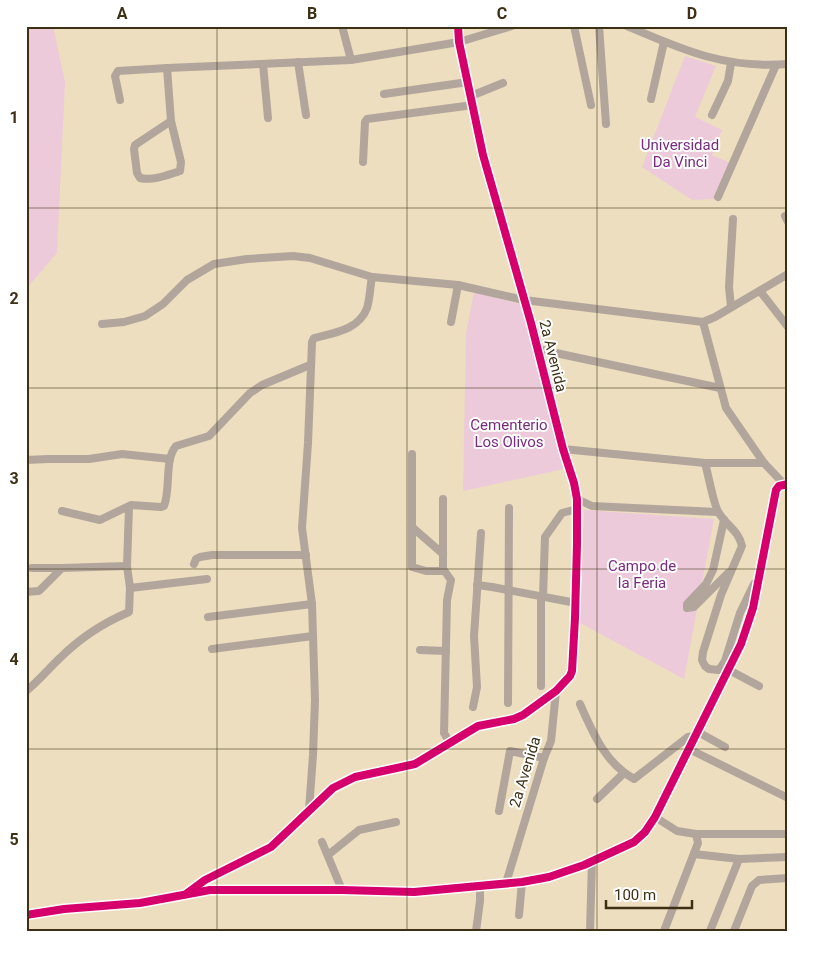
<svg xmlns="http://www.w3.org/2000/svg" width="814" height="957" font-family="Roboto,sans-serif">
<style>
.green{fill:#edcada}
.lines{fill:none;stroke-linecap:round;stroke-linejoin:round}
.minor{stroke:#b2a59b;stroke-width:8}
.cycleway-casing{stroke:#fff;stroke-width:11}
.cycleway{stroke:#d6006c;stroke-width:8}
.grid{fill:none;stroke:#3d3014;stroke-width:1;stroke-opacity:0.55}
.labels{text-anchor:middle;stroke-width:4;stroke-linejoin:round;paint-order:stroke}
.park-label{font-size:15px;fill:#792b7f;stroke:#fff}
.street-label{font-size:15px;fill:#3d3014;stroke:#fff}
.neatline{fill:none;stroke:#3d3014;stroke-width:2}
.grid-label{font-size:16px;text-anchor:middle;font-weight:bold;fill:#3d3014}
</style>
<rect width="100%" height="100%" fill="#ecdebf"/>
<g class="green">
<path d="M26 26H53L65 82 57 253 26 289Z"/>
<path d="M685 56 716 66 695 117 722 130 712 155 730 163 714 199 692 200 642 167Z"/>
<path d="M474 292 524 305 565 467 564 469 463 491 466 333Z"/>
<path d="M584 510 714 519 684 679 580 623Z"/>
</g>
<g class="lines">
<g class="minor">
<path d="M342 26 351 60"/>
<path d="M574 26 591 105"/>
<path d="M599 26 606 124"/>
<path d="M627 26C683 50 725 69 788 64"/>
<path d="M298 62 306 115"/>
<path d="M263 64 268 118"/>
<path d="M167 68 171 121 135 145 134 149 137 173 140 178C154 181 167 175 180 171L181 162 171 121"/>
<path d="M384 94 468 82"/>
<path d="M471 96 503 83"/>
<path d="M651 99 664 42"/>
<path d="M120 100 115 76 118 71 167 68 351 60 459 42 512 26"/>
<path d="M712 115 728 81 731 63"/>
<path d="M363 162 365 122 367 119 473 105"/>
<path d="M718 197 776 65"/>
<path d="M785 216 788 222"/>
<path d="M760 291 788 327"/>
<path d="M731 307 729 287 733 219"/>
<path d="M451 322 458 285"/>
<path d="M703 322 726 408 764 463 784 484"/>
<path d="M102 324 124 322 145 316 163 304 187 280 214 264 247 259 293 256 310 258 372 277 458 285 524 300 703 322 715 317 788 274"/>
<path d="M537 349 720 388"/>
<path d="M563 449 705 463H764"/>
<path d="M412 454V567L426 571H443"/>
<path d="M26 460 48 459H89L122 454 170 459"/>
<path d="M705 463C708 473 714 507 719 513 726 525 739 531 742 546L721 595 703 652 702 660 705 666 709 669 719 670 725 661 740 613 754 584"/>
<path d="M443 499V569L451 580 447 600 444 733 450 743"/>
<path d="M577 499 592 506 717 512"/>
<path d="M62 511 100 520 131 505 161 507 164 506C171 489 164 460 176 446L209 436 250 393 262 385 310 365"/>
<path d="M724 520 713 570 706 584 687 604V608L694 607 728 573"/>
<path d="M412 527 443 554"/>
<path d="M194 564 196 559 200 557 212 555H306"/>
<path d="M32 568H62"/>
<path d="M477 585 492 587 576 603"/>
<path d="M130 588 207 579"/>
<path d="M26 592 39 591 62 568 127 566"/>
<path d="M543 597 545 537 562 513 577 509"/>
<path d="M208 617 312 604"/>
<path d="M212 649 313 636"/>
<path d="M420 650 446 651"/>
<path d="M729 670 759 686"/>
<path d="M541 686V596"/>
<path d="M26 691C39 681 48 669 60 658 79 639 103 623 129 612L130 588 127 566 129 507"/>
<path d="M508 703 509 508"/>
<path d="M580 704C593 733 605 763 634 779L688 737 695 736"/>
<path d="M473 707 477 687 474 636 481 533"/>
<path d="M698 732 725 747"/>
<path d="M689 749 788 798"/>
<path d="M597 799 624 773"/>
<path d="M309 810 313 755 315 700 312 604 302 528 308 443 312 342 314 338C333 333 359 330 367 308 370 299 370 287 372 277"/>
<path d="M499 811 510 751 544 758"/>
<path d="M655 817 677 831 696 834H788"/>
<path d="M322 842 342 890"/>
<path d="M694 854 739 859 788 857"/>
<path d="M328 855 359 830 396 822"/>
<path d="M506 883 544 758 551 741 556 691"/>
<path d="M186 894 205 880 271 847 333 788 355 777 415 764 478 726 514 719 523 715 556 691 570 676 572 671 575 618 577 544V499L574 483 563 449 531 323 483 155 459 42 458 26"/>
<path d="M26 915 64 909 140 903 210 890H342L414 892 522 882 549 877 584 865 634 842 645 832 655 817 741 644 753 608 776 490 779 486 788 484"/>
<path d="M519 915 522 882"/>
<path d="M476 931 480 901V886"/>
<path d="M590 931 592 861"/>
<path d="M664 931 698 843 696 834"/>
<path d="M710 931 739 859"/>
<path d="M734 931 752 886 759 880 788 878"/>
</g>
<g class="cycleway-casing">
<g id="cycleway">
<path d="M186 894 205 880 271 847 333 788 355 777 415 764 478 726 514 719 523 715 556 691 570 676 572 671 575 618 577 544V499L574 483 563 449 531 323 483 155 459 42 458 26"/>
<path d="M26 915 64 909 140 903 210 890H342L414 892 522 882 549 877 584 865 634 842 645 832 655 817 741 644 753 608 776 490 779 486 788 484"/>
</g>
</g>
<use href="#cycleway" class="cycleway"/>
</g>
<path class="grid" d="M217 26V931M407 26V931M597 26V931M26 208H788M26 388H788M26 569H788M26 749H788"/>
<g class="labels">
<g class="park-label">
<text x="680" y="150">Universidad<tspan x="680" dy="17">Da Vinci</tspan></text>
<text x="509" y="430">Cementerio<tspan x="509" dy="17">Los Olivos</tspan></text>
<text x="642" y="571">Campo de<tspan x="642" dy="17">la Feria</tspan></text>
</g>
<g class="street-label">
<text transform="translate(553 356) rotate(76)" y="5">2a Avenida</text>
<text transform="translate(525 772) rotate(-73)" y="5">2a Avenida</text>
</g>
</g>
<rect width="814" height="957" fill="none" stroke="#ffffff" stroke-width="55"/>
<path d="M606 900v8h86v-8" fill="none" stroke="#3d3014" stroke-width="2.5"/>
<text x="614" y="900" font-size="15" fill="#3d3014" stroke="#ffffff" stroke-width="4" paint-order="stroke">100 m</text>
<rect x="28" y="28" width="758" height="902" class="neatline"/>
<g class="grid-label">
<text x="122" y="19">A</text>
<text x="312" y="19">B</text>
<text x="502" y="19">C</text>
<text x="692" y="19">D</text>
<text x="14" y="123">1</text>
<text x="14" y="304">2</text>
<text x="14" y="484">3</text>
<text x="14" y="665">4</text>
<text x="14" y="845">5</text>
</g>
</svg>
